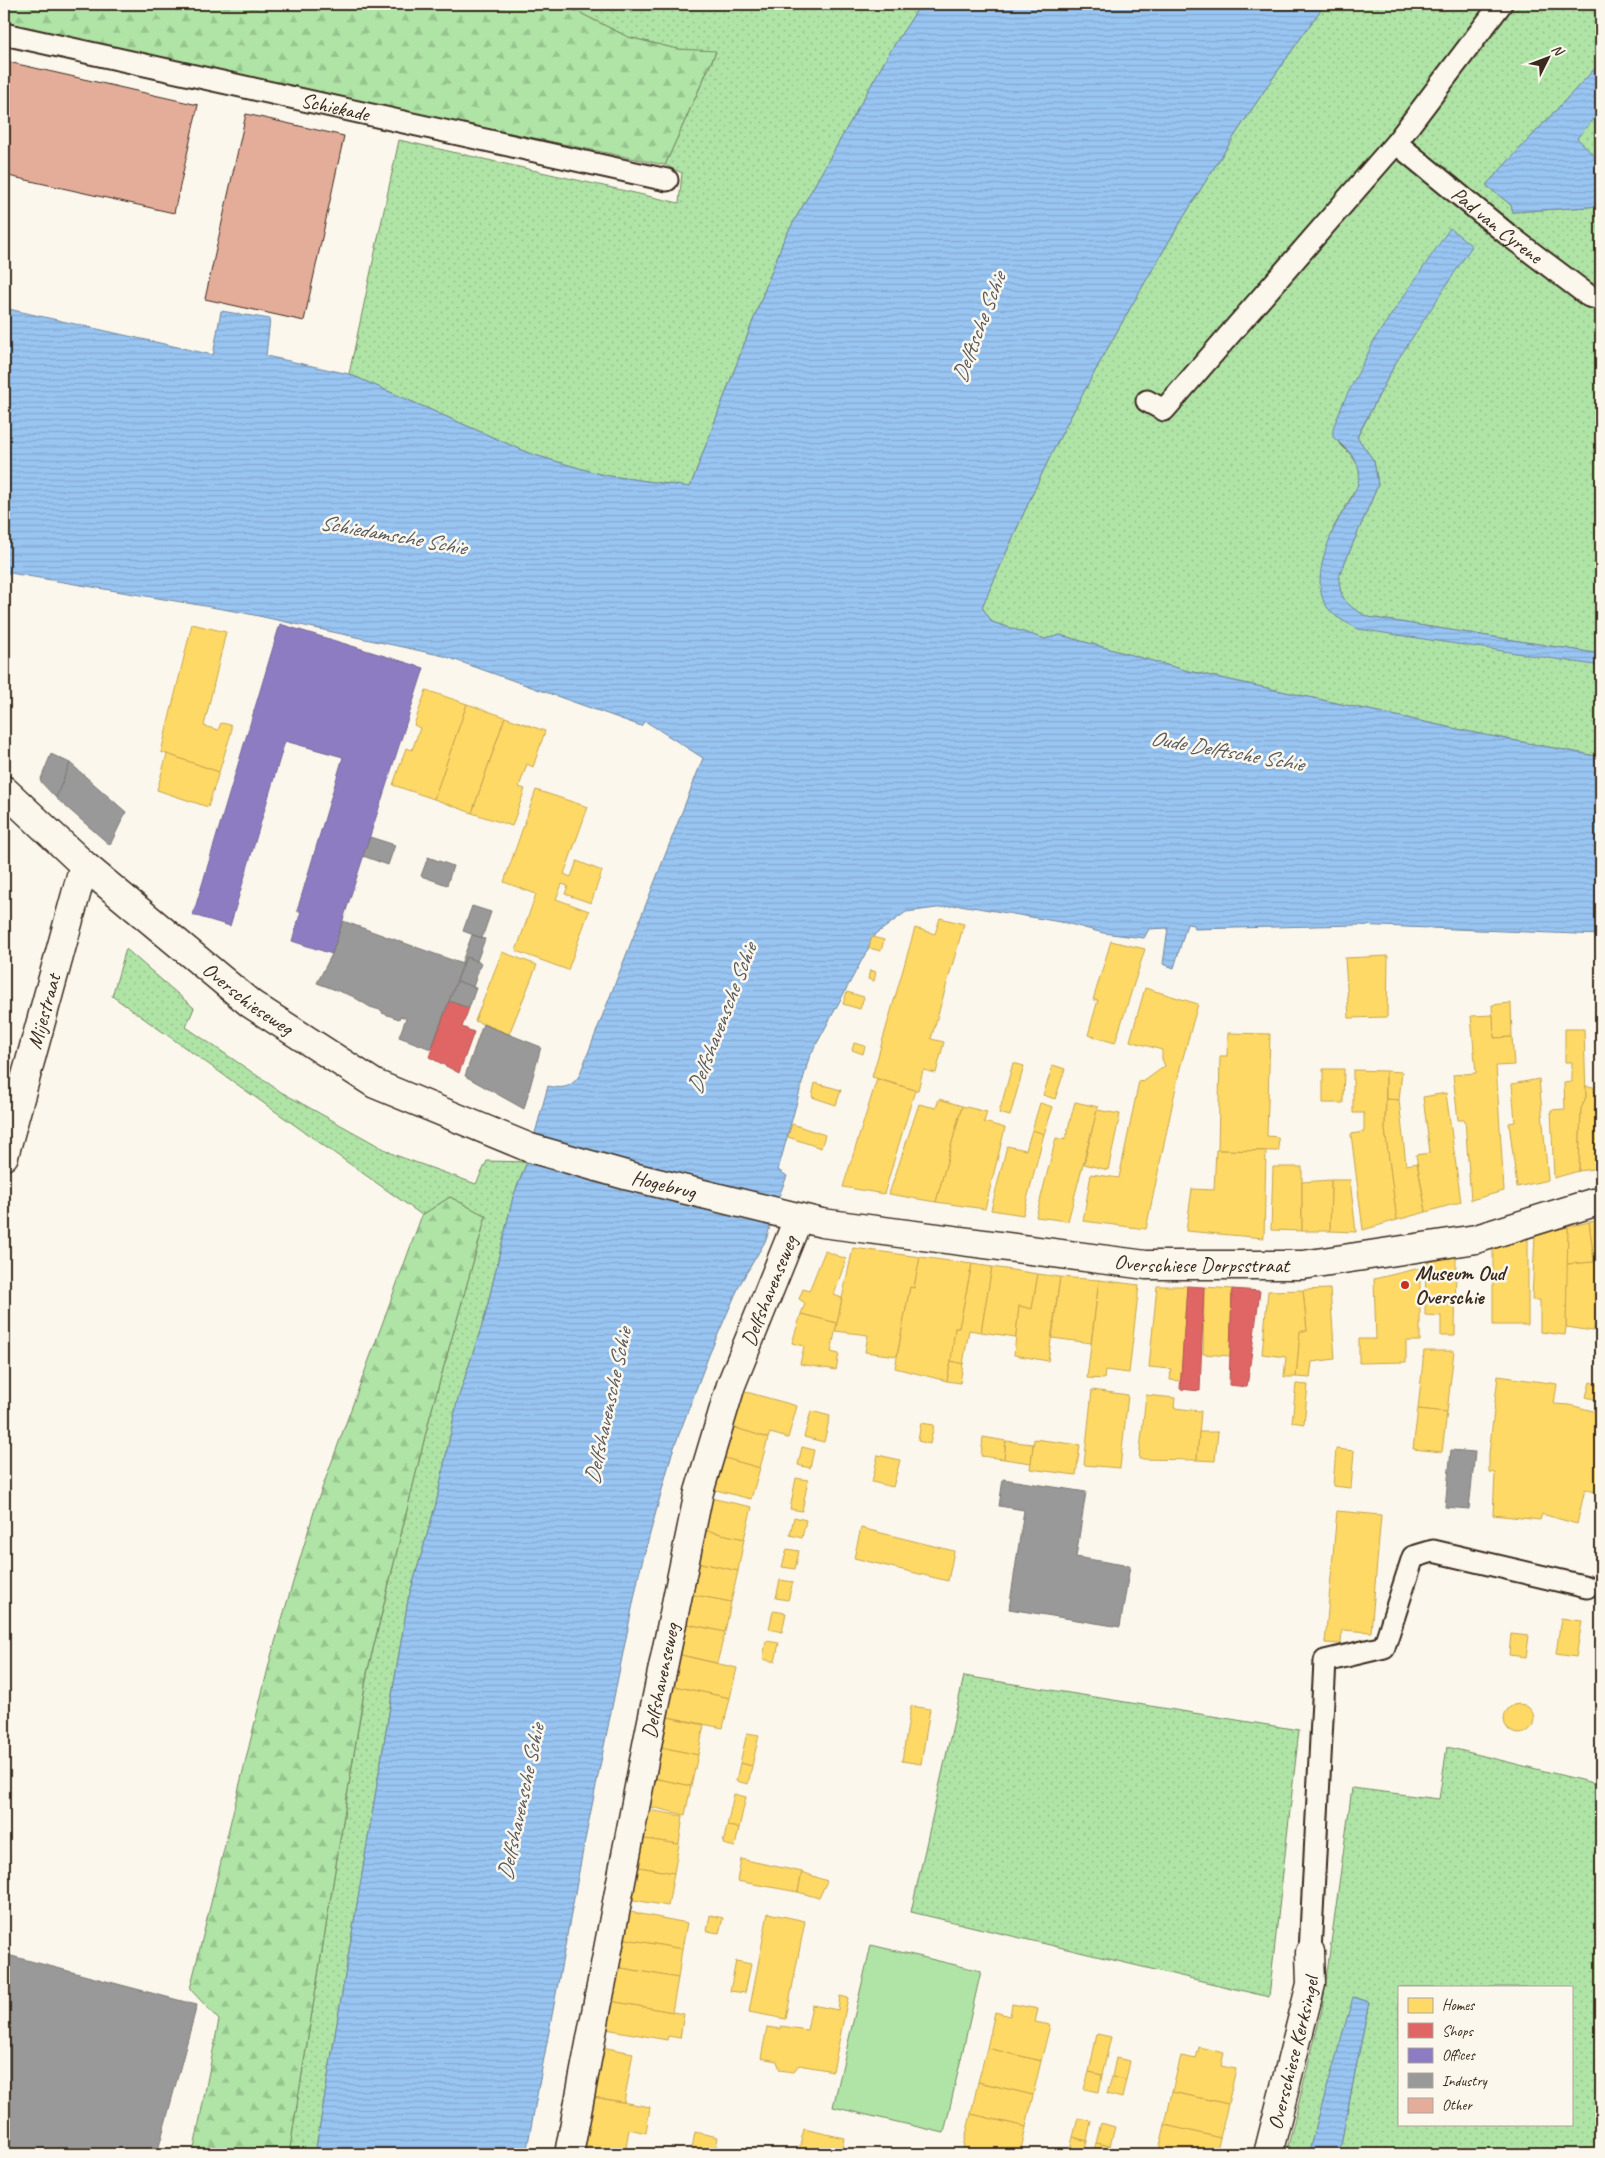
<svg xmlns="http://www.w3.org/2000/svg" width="1605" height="2158" font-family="Caveat,sans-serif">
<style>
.grass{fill:url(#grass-dots);stroke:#758762;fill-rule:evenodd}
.forest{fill:url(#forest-firs);stroke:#758762}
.park{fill:#afe4a6;stroke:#758762}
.water{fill:url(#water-rules);stroke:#73879d}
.homes{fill:#ffd966;stroke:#c4a450}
.shops{fill:#e06666;stroke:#ae5450}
.offices{fill:#8e7cc3;stroke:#756392}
.industry{fill:#999;stroke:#7d7874}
.building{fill:#e4ad9a;stroke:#3b2a1e}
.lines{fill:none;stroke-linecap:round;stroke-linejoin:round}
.service-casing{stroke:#3b2a1e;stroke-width:25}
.minor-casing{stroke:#3b2a1e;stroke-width:31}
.service{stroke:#fbf7ec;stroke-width:21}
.minor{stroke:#fbf7ec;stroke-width:28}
.poi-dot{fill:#c8321e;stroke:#fbf7ec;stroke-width:2}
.labels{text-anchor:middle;stroke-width:5;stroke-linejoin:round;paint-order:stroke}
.street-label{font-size:21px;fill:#3b2a1e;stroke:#fbf7ec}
.poi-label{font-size:21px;font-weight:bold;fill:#3b2a1e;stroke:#fbf7ec;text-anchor:start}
.water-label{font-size:22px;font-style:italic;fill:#57585e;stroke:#fbf7ec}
</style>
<defs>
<pattern id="grass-dots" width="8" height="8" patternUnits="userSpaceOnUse" patternTransform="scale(1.25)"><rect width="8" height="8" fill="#afe4a6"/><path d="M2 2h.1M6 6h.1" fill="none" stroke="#97c48e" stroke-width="1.8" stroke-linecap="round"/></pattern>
<pattern id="forest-firs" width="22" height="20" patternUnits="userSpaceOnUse" patternTransform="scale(1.25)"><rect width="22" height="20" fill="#afe4a6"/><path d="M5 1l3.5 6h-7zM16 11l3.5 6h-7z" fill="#97c48e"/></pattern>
<pattern id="water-rules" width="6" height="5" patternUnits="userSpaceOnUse" patternTransform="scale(1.25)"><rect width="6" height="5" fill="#98c5f2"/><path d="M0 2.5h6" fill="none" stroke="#84a9cf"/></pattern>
</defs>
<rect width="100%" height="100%" fill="#fbf7ec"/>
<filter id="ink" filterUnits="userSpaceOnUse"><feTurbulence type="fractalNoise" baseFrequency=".02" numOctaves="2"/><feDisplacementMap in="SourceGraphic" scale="10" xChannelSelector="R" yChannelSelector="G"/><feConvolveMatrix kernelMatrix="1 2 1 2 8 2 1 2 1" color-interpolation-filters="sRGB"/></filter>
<g filter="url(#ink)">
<g class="grass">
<path d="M541 4H921L891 50 784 239 690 487 603 475 531 454 349 374 399 140 679 203 682 173 665 165 716 52 677 49 628 37 576 11Z"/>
<path d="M1325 4H1601V19L1597 25 1601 35V62L1486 185 1511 205 1513 212 1601 206V654L1368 617C1347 606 1339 600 1339 576L1378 485 1374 461 1357 438 1395 364 1333 437 1351 455 1359 467 1360 482 1333 528 1337 617 1601 666V757L1480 734 1188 671 1060 635 1045 639 992 622 982 607C1008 550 1032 491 1061 435 1139 286 1226 140 1325 4Z"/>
<path d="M1601 111V163L1576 138Z"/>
<path d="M126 949 194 1008 186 1027 281 1092 395 1155 476 1184 487 1161 527 1162 513 1197 485 1316 457 1402 436 1504 408 1600 315 2154H289L367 1674 430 1416 486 1216 450 1197 422 1215 112 996Z"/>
<path d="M964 1676 1299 1730 1269 1997 911 1912Z"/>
<path d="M1447 1747 1601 1785V2154H1339L1369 2002 1354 1997 1308 2154H1286L1322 2009 1352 1788 1439 1799ZM1399 1987H1571V2124H1399Z"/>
</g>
<g class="forest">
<path d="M4 4H541L576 11 628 37 677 49 716 51 665 165 4 29Z"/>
<path d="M450 1197 486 1216 430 1416 367 1673 289 2154H193L219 2020 190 1989 271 1656 316 1505 422 1215Z"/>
</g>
<path class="park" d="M871 1945 981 1971 944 2133 833 2107Z"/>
<g class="water">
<path d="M921 4H1325C1226 140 1139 286 1061 435 1032 491 1008 550 982 607L992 622 1045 639 1060 635 1188 671 1480 734 1601 757V935L1356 925 1195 929 1194 925 1187 924 1174 968 1163 964 1168 928 1149 929 1144 938 1103 933 1066 923 960 905 906 912 876 934 809 1058 778 1170 787 1176 779 1196 766 1240 740 1284 709 1355 672 1453 639 1574 584 1845 526 2154H315L408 1600 436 1504 457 1402 485 1316 513 1197 527 1162 548 1086C563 1089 570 1088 579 1076L703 758 645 721 641 726 444 656 240 612 4 572V308L213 355 221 311 270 319 266 356 349 374 531 454 603 475 690 487 784 239 891 50Z"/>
<path d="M1601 62V111L1577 138 1601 163V206L1513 212 1511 205 1486 185Z"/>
<path d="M1450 228 1472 246 1395 364 1357 437 1374 461 1378 485 1339 576C1339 600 1348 606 1368 617L1601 654V666L1358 629C1346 622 1335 618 1327 607 1310 584 1328 537 1341 515 1349 501 1361 487 1359 470 1357 457 1342 445 1333 437V428L1344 401 1376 337Z"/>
<path d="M1353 1997 1369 2002 1339 2154H1308Z"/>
</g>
<g class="homes">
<path d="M192 624 226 632 204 726 218 730 221 723 231 725V733L219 772 161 752Z"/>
<path d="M426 690 467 704 434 799 393 785 406 748 412 750 420 728 414 725Z"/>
<path d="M467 704 505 717 472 813 434 799Z"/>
<path d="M505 717 545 731 533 767 527 764 519 787 525 789 512 826 472 813Z"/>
<path d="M167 754 219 772 208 807 157 790Z"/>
<path d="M536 790 588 807 564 874 571 877 577 861 602 871 591 903 565 894 568 886 562 884 556 899 589 911 568 970 516 951 536 894 504 882Z"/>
<path d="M940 918 964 924 931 1039 944 1042 936 1073 923 1070 918 1090H915L872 1077 915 928 935 934Z"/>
<path d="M872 937 884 940 881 951 869 948Z"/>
<path d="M1111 941 1145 949 1115 1043 1088 1035 1098 1000H1093Z"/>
<path d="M502 952 537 965 509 1034 475 1021Z"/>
<path d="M1388 956 1387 1017 1349 1018 1345 958Z"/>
<path d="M870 970 876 972 874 981 868 979Z"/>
<path d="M1145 988 1198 1004 1180 1068 1146 1229 1083 1221 1091 1174 1119 1178 1139 1081 1143 1082 1165 1066 1162 1059V1050L1130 1041Z"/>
<path d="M847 992 864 997 860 1009 843 1004Z"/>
<path d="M1511 1003 1512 1037 1494 1038 1492 1005Z"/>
<path d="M1493 1015 1494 1038 1512 1037 1514 1065 1496 1066 1504 1191 1471 1200 1465 1120H1458L1453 1075 1476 1073 1471 1016Z"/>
<path d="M1565 1029H1584L1586 1097 1581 1109 1579 1171 1554 1178 1551 1110 1565 1109 1564 1083 1572 1082V1062H1565Z"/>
<path d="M1228 1033 1270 1034 1267 1136 1278 1137 1279 1151 1218 1150 1220 1056H1227Z"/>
<path d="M854 1043 865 1046 863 1054 852 1050Z"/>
<path d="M1013 1063 1024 1066 1010 1116 999 1113Z"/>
<path d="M1053 1065 1065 1069 1055 1099 1043 1095Z"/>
<path d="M1323 1069H1344L1343 1103H1323Z"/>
<path d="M1353 1070 1386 1071 1385 1129 1397 1220 1363 1230 1351 1134 1364 1132V1113H1353Z"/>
<path d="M1386 1071 1402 1072 1399 1100 1386 1099Z"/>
<path d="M877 1079 915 1090 884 1194 843 1187Z"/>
<path d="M1539 1079 1548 1180 1517 1187 1509 1123 1515 1122 1512 1084Z"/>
<path d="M815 1083 841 1090 836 1105 812 1097Z"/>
<path d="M1586 1086 1594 1087V1092L1601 1093V1168L1579 1171 1581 1109 1586 1097Z"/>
<path d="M1446 1093 1461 1202 1426 1212 1416 1155 1430 1153 1423 1097Z"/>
<path d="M939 1099 962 1106 936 1202 889 1194 919 1104 936 1108Z"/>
<path d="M1386 1099 1399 1100 1406 1165 1417 1163 1426 1212 1397 1220 1385 1129Z"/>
<path d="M1075 1102 1098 1107 1068 1221 1036 1217 1056 1138 1065 1140Z"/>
<path d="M1040 1103 1053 1107 1044 1134 1032 1130Z"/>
<path d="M962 1106 987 1112 984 1122 1005 1128 985 1209 936 1202Z"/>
<path d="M1097 1110 1120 1114 1108 1170 1084 1164Z"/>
<path d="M792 1124 825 1135 821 1148 788 1137Z"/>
<path d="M1032 1130 1044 1134 1023 1215 991 1210 1007 1146 1026 1150Z"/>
<path d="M1216 1150 1266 1151 1264 1238 1186 1231 1192 1189 1214 1190Z"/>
<path d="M1273 1167H1302V1231L1271 1230Z"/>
<path d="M1331 1180H1350L1356 1232 1330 1231Z"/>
<path d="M1331 1180 1330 1231H1302V1182Z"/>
<path d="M1601 1220V1297L1593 1331 1566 1327V1264L1594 1262 1589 1222Z"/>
<path d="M1589 1222 1594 1262 1566 1264 1568 1227Z"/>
<path d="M1568 1227 1566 1327 1565 1335 1540 1332V1300H1532L1535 1234Z"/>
<path d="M1528 1236V1325H1493V1244Z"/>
<path d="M853 1248 920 1257 914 1288 910 1287 897 1356 865 1352 868 1335 835 1331Z"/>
<path d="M825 1251 846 1259 834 1295 842 1298 837 1323 801 1314 805 1303 799 1299 803 1289 809 1291Z"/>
<path d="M1456 1255 1455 1336H1441V1316L1425 1315 1426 1263Z"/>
<path d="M920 1257 972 1264 959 1328H955L953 1351 947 1381 895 1368 910 1287 914 1288Z"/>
<path d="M972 1264 992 1267 981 1332 969 1330 963 1364 951 1361 955 1328H959Z"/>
<path d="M992 1267 1038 1274 1032 1309 1019 1306 1016 1337 981 1332Z"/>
<path d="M1420 1268V1341H1406V1362L1359 1363V1339H1376L1374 1279Z"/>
<path d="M1038 1274 1060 1277 1048 1361 1014 1355 1019 1306 1032 1309Z"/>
<path d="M1060 1277 1099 1280 1091 1343 1052 1338Z"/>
<path d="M1099 1280 1139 1285 1129 1373 1105 1370 1104 1379 1087 1378Z"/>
<path d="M1157 1286H1187L1181 1381 1170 1380 1171 1369 1149 1367Z"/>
<path d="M1204 1287 1232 1289 1230 1356 1203 1354Z"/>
<path d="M1330 1289 1335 1359 1312 1362 1310 1378 1296 1377 1300 1331H1307L1303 1290Z"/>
<path d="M1303 1290 1307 1331H1300L1296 1377H1284L1286 1357 1262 1354 1268 1291Z"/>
<path d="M801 1314 837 1323 831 1352 839 1354 836 1370 800 1364 804 1346 792 1343Z"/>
<path d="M1424 1351H1454L1447 1412 1418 1409Z"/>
<path d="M951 1361 963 1364 960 1383 947 1381Z"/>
<path d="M1498 1376 1557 1384 1554 1404 1570 1405 1601 1413V1481L1598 1493 1585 1489 1577 1524 1542 1514 1540 1520 1493 1515 1495 1473 1489 1472V1454Z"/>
<path d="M1590 1382 1601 1386V1401L1586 1397Z"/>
<path d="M1296 1384 1308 1385 1304 1424 1292 1422Z"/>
<path d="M739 1390 797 1406 788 1438 770 1433 768 1438 729 1426Z"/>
<path d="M1092 1390 1128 1395 1120 1468 1084 1465Z"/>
<path d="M1146 1395 1175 1398 1174 1408 1201 1411 1197 1460 1139 1459Z"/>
<path d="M1418 1409 1447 1412 1442 1452 1413 1449Z"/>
<path d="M811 1411 830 1416 824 1442 804 1437Z"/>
<path d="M921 1423 934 1425 930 1444 918 1441Z"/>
<path d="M729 1426 768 1438 760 1468 721 1457Z"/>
<path d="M1199 1432H1218L1215 1461 1197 1460Z"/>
<path d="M983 1437 1006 1441 1004 1459 981 1456Z"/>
<path d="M1034 1439 1080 1445 1076 1475 1030 1469Z"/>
<path d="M1006 1441 1033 1444 1031 1463 1004 1459Z"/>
<path d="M802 1447 814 1450 810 1468 798 1465Z"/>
<path d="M1336 1449 1354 1451 1351 1488 1333 1486Z"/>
<path d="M878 1455 900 1460 893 1487 872 1482Z"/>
<path d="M721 1457 760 1468 751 1499 712 1489Z"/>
<path d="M796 1478 808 1480 802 1511 790 1509Z"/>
<path d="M710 1498 752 1507 744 1539 703 1530Z"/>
<path d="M1337 1511 1381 1515 1371 1632 1342 1630 1341 1644 1325 1643Z"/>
<path d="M794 1517 806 1520 802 1538 790 1535Z"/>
<path d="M861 1528 954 1551 948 1581 854 1558Z"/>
<path d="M703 1530 744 1539 738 1571 696 1562Z"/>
<path d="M787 1549 799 1551 795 1569 782 1567Z"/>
<path d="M696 1562 738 1571 731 1602 689 1594Z"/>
<path d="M780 1580 793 1582 788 1600 776 1598Z"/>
<path d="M689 1594 731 1602 725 1632 683 1623Z"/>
<path d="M773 1611 786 1613 782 1632 769 1629Z"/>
<path d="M1561 1618 1582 1621 1576 1657 1556 1654Z"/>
<path d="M683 1623 725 1632 717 1663 676 1654Z"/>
<path d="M1511 1634 1529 1636 1526 1657 1509 1655Z"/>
<path d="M766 1641 779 1643 775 1662 763 1659Z"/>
<path d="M676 1654 737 1668 730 1698 669 1685Z"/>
<path d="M669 1685 730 1698 723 1728 663 1716Z"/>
<circle cx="1519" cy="1719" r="15"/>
<path d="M911 1706 930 1709 921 1764 902 1761Z"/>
<path d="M663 1716 704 1725 698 1755 656 1746Z"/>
<path d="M747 1733 759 1735 752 1766 740 1763Z"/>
<path d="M656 1746 698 1755 691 1786 649 1777Z"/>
<path d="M740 1763 752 1766 748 1784 736 1781Z"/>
<path d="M649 1777 691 1786 685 1815 643 1805Z"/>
<path d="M734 1794 746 1797 739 1828 727 1826Z"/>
<path d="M643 1809 683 1816 679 1844 638 1838Z"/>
<path d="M727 1826 739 1828 735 1847 723 1844Z"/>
<path d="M638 1838 679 1844 674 1873 633 1866Z"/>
<path d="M741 1859 802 1872 798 1892 737 1881Z"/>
<path d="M633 1866 674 1873 668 1906 628 1899Z"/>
<path d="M802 1872 827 1881 819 1898 798 1892Z"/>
<path d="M625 1911 687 1923 682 1949 621 1938Z"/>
<path d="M768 1913 805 1921 786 2019 749 2012Z"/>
<path d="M710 1915 723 1918 719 1933 707 1931Z"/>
<path d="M621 1938 682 1949 678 1978 616 1967Z"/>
<path d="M736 1961 751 1964 745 1993 730 1991Z"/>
<path d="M616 1967 678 1978 672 2012 610 2001Z"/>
<path d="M840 1996 848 1998 833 2071 799 2065 793 2072 780 2070 777 2061 761 2058 767 2027 780 2029 781 2026 807 2030 812 2005 838 2010Z"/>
<path d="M610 2001 684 2014 680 2038 668 2036 667 2040 606 2029Z"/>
<path d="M1012 2004 1038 2009 1035 2022 1050 2025 1041 2061 987 2048 995 2012 1010 2016Z"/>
<path d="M1097 2034 1111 2037 1102 2075 1089 2072Z"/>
<path d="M602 2047 633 2053 624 2102 593 2097Z"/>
<path d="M1199 2047 1224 2053 1221 2066 1236 2069 1228 2104 1172 2092 1181 2056 1196 2059Z"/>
<path d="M987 2048 1041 2061 1033 2095 978 2082Z"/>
<path d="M1116 2058 1130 2061 1126 2080 1112 2077Z"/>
<path d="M1089 2072 1102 2075 1099 2092 1084 2089Z"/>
<path d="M1112 2077 1126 2080 1122 2098 1107 2094Z"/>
<path d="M978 2082 1033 2095 1026 2127 971 2114Z"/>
<path d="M1172 2092 1228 2104 1220 2138 1165 2125Z"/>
<path d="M593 2097 650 2107 646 2133 629 2129 625 2154 584 2146Z"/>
<path d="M971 2114 1026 2127 1020 2154H994L963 2147Z"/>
<path d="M1078 2118 1091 2121 1087 2141 1073 2137Z"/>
<path d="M1101 2123 1115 2127 1110 2146 1096 2143Z"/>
<path d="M1165 2125 1220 2138 1216 2154H1158Z"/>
<path d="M804 2129 844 2138 841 2154H798Z"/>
<path d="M695 2132 718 2137 715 2154H691Z"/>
<path d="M1073 2137 1087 2141 1084 2154H1069Z"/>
<path d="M1096 2143 1110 2146 1108 2154H1093Z"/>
</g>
<g class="shops">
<path d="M449 1001 469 1008 462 1027 474 1032 459 1073 429 1057Z"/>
<path d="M1187 1286 1204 1287 1200 1391 1180 1389Z"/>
<path d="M1232 1289 1260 1291 1247 1387 1229 1385Z"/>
</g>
<path class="offices" d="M280 624 424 668 332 954 292 941 301 911H297L343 757 285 741 230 926 193 915Z"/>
<g class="industry">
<path d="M51 754 70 763 56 798 40 781Z"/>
<path d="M70 763 126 812 110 845 56 798Z"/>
<path d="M370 837 395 845 388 865 363 856Z"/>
<path d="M428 857 453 866 447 885 421 876Z"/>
<path d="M472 906 491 912 482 938 463 931Z"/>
<path d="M343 921 463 964 431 1049 399 1037 406 1018 400 1016 399 1019 382 1013 383 1011 370 1007 352 996 317 983 332 954Z"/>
<path d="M472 935 485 939 477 961 466 957 463 964H461Z"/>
<path d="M466 957 481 963 473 987 457 981Z"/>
<path d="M457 981 476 988 469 1008 449 1001Z"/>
<path d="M483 1024 541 1047 524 1109 465 1076Z"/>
<path d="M1451 1450 1475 1452 1469 1509 1445 1507Z"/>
<path d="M1003 1479 1086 1492 1076 1557 1130 1566 1120 1627 1009 1609 1024 1510 999 1506Z"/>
<path d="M4 1954 197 2005 157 2154H4Z"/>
</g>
<g class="building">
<path d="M4 61 198 105 174 213 4 175Z"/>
<path d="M246 114 344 136 304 321 205 299Z"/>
</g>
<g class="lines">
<g class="service-casing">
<g id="service">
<path id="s1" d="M4 34 667 180"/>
<path id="s2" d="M1396 143 1507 234 1589 296 1601 299"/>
<path d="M1147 401 1164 410 1396 143 1501 4"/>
<path d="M1310 1952 1325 1661 1384 1647 1413 1557 1433 1551 1587 1587"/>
</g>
</g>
<g class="minor-casing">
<g id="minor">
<path id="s3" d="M4 790 84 865 251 1004 375 1084 530 1148 629 1176 822 1223 1146 1265H1303L1476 1239 1592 1203H1601"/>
<path id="s4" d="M4 1156 84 865"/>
<path id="s5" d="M569 2154 647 1745 699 1492 731 1385 798 1219"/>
<path id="s6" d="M1268 2154 1311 1984 1310 1952"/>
</g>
</g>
<use href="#service" class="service"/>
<use href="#minor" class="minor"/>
</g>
</g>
<circle class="poi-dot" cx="1405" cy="1285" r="5"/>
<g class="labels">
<g class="street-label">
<text dy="7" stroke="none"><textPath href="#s1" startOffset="339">Schiekade</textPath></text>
<text dy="7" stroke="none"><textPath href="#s2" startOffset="130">Pad van Cyrene</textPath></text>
<text dy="7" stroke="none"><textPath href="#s3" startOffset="321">Overschieseweg</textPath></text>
<text dy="7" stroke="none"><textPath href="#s4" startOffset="150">Mijestraat</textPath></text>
<text dy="7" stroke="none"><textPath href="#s3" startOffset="781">Hogebrug</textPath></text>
<text dy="7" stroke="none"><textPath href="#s3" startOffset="1326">Overschiese Dorpsstraat</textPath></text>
<text dy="7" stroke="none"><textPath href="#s5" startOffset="888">Delfshavenseweg</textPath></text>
<text dy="7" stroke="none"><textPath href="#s5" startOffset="482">Delfshavenseweg</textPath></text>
<text dy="7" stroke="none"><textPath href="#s6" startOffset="104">Overschiese Kerksingel</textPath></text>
</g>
<g class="poi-label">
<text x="1415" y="1280">Museum Oud<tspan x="1415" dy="24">Overschie</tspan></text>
</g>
<g class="water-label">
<text transform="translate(978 327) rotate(-69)" y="8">Delftsche Schie</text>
<text transform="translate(393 534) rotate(10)" y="8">Schiedamsche Schie</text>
<text transform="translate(1227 750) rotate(10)" y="8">Oude Delftsche Schie</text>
<text transform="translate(721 1018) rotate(-69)" y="8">Delfshavensche Schie</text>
<text transform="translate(607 1406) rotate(-78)" y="8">Delfshavensche Schie</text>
<text transform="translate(520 1802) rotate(-78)" y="8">Delfshavensche Schie</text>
</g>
</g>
<rect width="1605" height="2158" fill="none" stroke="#fbf7ec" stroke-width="20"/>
<rect x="10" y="10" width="1585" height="2138" fill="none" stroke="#3b2a1e" stroke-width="2" filter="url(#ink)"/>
<rect x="1398" y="1986" width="175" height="140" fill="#fbf7ec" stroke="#aea59a"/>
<rect x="1408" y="1998" width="25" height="15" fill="#ffd966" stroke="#aea59a"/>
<text x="1442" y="2010" font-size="15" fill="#3b2a1e">Homes</text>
<rect x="1408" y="2023" width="25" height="15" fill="#e06666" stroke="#aea59a"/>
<text x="1442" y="2036" font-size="15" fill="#3b2a1e">Shops</text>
<rect x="1408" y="2048" width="25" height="15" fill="#8e7cc3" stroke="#aea59a"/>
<text x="1442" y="2060" font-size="15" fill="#3b2a1e">Offices</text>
<rect x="1408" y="2073" width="25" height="15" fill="#999999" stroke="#aea59a"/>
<text x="1442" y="2086" font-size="15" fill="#3b2a1e">Industry</text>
<rect x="1408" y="2098" width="25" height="15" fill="#e4ad9a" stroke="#aea59a"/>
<text x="1442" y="2110" font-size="15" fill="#3b2a1e">Other</text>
<g transform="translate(1548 58) rotate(48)" stroke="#fbf7ec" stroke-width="4" paint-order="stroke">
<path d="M0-4L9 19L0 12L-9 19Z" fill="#3b2a1e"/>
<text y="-8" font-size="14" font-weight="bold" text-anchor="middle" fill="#3b2a1e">N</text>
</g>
</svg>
